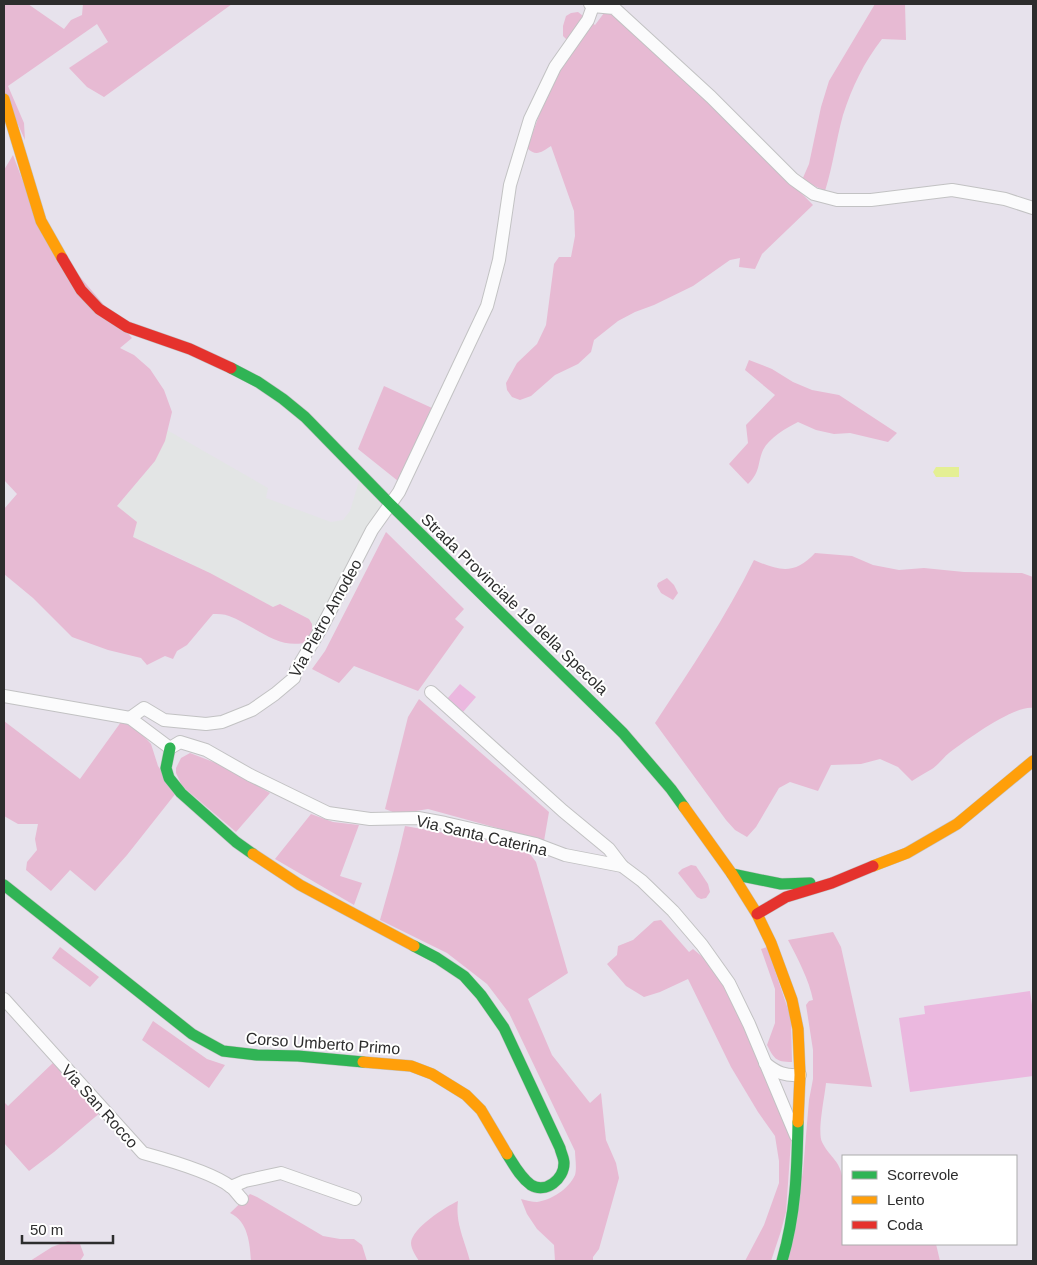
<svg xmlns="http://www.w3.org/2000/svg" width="1037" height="1265" font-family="Helvetica,sans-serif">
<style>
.industrial{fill:#e3e5e5}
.green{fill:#e7bad3}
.pitch{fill:#ebb8df}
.water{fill:#e4ef94}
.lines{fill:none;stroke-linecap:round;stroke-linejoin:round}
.street-casing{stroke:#c2c2c3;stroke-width:14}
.fast-casing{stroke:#c2c2c3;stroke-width:12}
.slow-casing{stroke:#c2c2c3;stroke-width:12}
.jam-casing{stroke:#c2c2c3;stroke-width:12}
.street{stroke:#fbfbfc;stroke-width:12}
.fast{stroke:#30b455;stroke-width:11}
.slow{stroke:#ff9f0a;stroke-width:11}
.jam{stroke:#e5322d;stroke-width:11}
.labels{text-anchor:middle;stroke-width:4;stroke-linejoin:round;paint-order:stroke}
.street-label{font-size:16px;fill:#2d2d2d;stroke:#fff}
</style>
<rect width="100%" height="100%" fill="#e7e2ec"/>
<path class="industrial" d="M167 430 268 488 266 498 331 522 343 520 350 511 359 481 383 507 374 516 312 634V624L309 619 281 604 273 607 178 557 133 537 135 532 117 506 155 461Z"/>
<g class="green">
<path d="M4 4H28L64 29 71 20 82 15 83 4H232L104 97 87 87 69 68 108 42 97 24 8 86 24 123 25 140 4 94Z"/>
<path d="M875 4H905L906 40 882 39C864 62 852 87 843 115 836 140 833 166 825 191L802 180 809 164 821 107 829 81Z"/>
<path d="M607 9 633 30 773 164 813 205 762 254 755 269 739 267 740 258 730 260 693 286 654 305 635 312 618 321 594 340 591 352 578 364 555 375 531 396 520 400 512 397 507 390 506 383 517 363 537 344 546 325 554 264 559 257H571L575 236 574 211 551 146C542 152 536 157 527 148L567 40 563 36V26L566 16 571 13 578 12 595 25Z"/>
<path d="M13 155 42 232 132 338 120 348 134 355 150 369 164 390 172 412 165 441 155 461 117 506 137 522 133 537 210 573 273 607 280 604 309 619 312 624V634L307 642C279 651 254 625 229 616 224 614 218 614 213 614L187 645 177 651 173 659 165 656 147 665 141 658 108 650 72 637 33 598 4 574V509L17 494 4 480V170Z"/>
<path d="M749 360 772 369 793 382 812 390 839 395 897 433 888 442 850 433 834 434 816 430 798 422C786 428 769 438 763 450 757 464 761 471 748 484L729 464 748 443 746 425 775 395 745 370Z"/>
<path d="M384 386 432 408 398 481 358 449Z"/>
<path d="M386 532 464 609 455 619 464 627 418 691 354 666 339 683 312 669 325 651Z"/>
<path d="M815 553 852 556 873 565 899 570 924 568 964 572 1022 573 1033 577V708C1014 705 965 741 949 753 943 758 938 765 932 769 925 773 918 777 912 781L898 767 880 759 861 764 831 765 818 791 790 782 779 788 756 827 747 837 735 830 726 820 655 723C690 670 726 617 754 560 779 571 795 575 815 553Z"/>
<path d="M667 578 674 585 678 593 673 600 661 593 657 586 658 583Z"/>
<path d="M419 699 549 812 544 841 428 809 398 814 385 809 408 717Z"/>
<path d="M4 721 80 779 121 722 136 728 151 744 158 766 176 793 127 855 95 891 70 870 51 891 26 870 27 862 37 850 35 839 38 824H18L4 816Z"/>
<path d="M190 753 216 763 270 793 236 832 182 786 176 773V768L181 758Z"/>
<path d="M311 814 333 822 359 825 340 876 362 883 354 905 275 859Z"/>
<path d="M405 826 496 842 530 854 536 862 568 973 528 999 552 1055 590 1103 601 1093 606 1140 616 1163 619 1178 599 1249 593 1257V1261H555L554 1245 537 1229 527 1214 521 1199C526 1200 532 1202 537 1202 551 1200 569 1189 575 1175 577 1168 575 1157 575 1151L509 1013 487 984 447 953 380 920C389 888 398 858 405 826Z"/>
<path d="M691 865 696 866 708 884 710 892 706 898 701 899 697 897 678 873 682 869Z"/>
<path d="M661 920 689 952 693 949 711 964 735 1005 783 1118 791 1141 786 1212 781 1231 771 1261H745L764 1225 779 1183V1161L775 1136 758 1112 731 1067 688 979 660 992 644 997 626 986 607 964 617 955 618 946 633 940 654 921Z"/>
<path d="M833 932 841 947 872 1087 826 1083C825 1095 817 1132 822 1142 828 1155 840 1161 842 1176L843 1177V1244H936L940 1261H788L803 1171 809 1100 813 1079V1050L806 1005 809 1001 813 1000C809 980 798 959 788 940Z"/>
<path d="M60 947 99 977 90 987 52 958Z"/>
<path d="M767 947 791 1018 792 1062C775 1062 774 1058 767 1045L775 1023V989L761 949Z"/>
<path d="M153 1021 207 1059 225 1065 209 1088 142 1040Z"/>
<path d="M56 1060 101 1112 54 1152 29 1171 4 1143V1102L8 1106Z"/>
<path d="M250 1194 257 1197 323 1236 340 1239H354L362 1245 367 1261H251C250 1244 248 1221 230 1213Z"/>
<path d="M458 1201C455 1223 465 1241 470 1261H419C416 1256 411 1249 411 1243 412 1228 445 1207 458 1201Z"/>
<path d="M68 1241 80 1244 84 1255 80 1261H30L52 1247Z"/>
</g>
<g class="pitch">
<path d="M460 684 476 697 463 712 447 699Z"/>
<path d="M1030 991 1033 1012V1076L910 1092 899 1018 925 1014 924 1006Z"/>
</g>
<path class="water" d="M936 467H959V477H936L933 472Z"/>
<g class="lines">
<g class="street-casing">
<g id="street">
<path d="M590 4 593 6 614 8 711 97 793 179 814 194 837 200H871L952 190 1005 199 1033 208"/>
<path d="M431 692 563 811 609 849 622 866"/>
<path d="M4 696 130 718 170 748 180 742 206 750 250 775 328 813 370 819 418 818 445 823 536 844 565 855 622 866 642 881 673 911 702 945 729 983 749 1024 796 1136"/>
<path d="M130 718 144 708 164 720 206 724 222 722 252 710 275 694 294 678 296 670 322 627 372 530 399 492 487 306 499 260 510 185 530 119 555 67 588 20 593 6"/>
<path d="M4 999 143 1153C165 1159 214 1173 231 1187 235 1190 238 1195 242 1199"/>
<path d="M765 1063C777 1073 785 1076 800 1075"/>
<path d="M231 1187 245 1181 281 1173 355 1199"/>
</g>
</g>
<g class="fast-casing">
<g id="fast">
<path d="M231 368 258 382 283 399 305 417 390 504 623 733 671 789 684 807"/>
<path d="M170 748 166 768 169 778 181 793 236 842 253 854"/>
<path d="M732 874 781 884 810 883"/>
<path d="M4 885 192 1034 223 1051 257 1055 298 1056 363 1062"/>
<path d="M414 946 437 958 464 976 481 995 504 1028 560 1148C561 1153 564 1158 564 1163 564 1179 546 1194 531 1185 520 1177 514 1165 507 1154"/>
<path d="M782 1261C796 1213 797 1171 798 1122"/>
</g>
</g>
<g class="slow-casing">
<g id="slow">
<path d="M4 99 41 221 62 258"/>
<path d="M684 807 732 874 757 914 771 943 792 1000 798 1029 800 1075 798 1122"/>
<path d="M253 854 300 885 414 946"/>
<path d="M873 866 907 853 957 824 1033 761"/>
<path d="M363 1062 411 1066 432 1074 466 1095 481 1110 507 1154"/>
</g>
</g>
<g class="jam-casing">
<g id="jam">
<path d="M62 258 81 290 99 309 127 327 190 349 231 368"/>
<path d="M757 914 786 897 832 883 873 866"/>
</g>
</g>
<use href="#street" class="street"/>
<use href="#fast" class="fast"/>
<use href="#slow" class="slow"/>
<use href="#jam" class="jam"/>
</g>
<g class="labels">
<g class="street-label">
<text transform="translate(515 604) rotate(44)" y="6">Strada Provinciale 19 della Specola</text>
<text transform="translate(325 618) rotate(-61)" y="6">Via Pietro Amodeo</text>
<text transform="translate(482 835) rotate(13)" y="6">Via Santa Caterina</text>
<text transform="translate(323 1043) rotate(4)" y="6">Corso Umberto Primo</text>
<text transform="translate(100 1106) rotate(48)" y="6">Via San Rocco</text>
</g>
</g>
<rect width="1037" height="1265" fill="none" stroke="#2d2d2d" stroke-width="10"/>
<rect x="842" y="1155" width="175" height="90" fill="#ffffff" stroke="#ababab"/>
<rect x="852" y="1171" width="25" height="8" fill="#30b455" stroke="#ababab"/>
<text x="887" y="1180" font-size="15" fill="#2d2d2d">Scorrevole</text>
<rect x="852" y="1196" width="25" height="8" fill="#ff9f0a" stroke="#ababab"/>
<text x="887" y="1205" font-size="15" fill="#2d2d2d">Lento</text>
<rect x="852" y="1221" width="25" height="8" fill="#e5322d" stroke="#ababab"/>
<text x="887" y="1230" font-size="15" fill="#2d2d2d">Coda</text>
<path d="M22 1235v8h91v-8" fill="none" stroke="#2d2d2d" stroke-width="2.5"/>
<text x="30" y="1235" font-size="15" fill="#2d2d2d" stroke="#ffffff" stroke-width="4" paint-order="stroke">50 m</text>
</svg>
